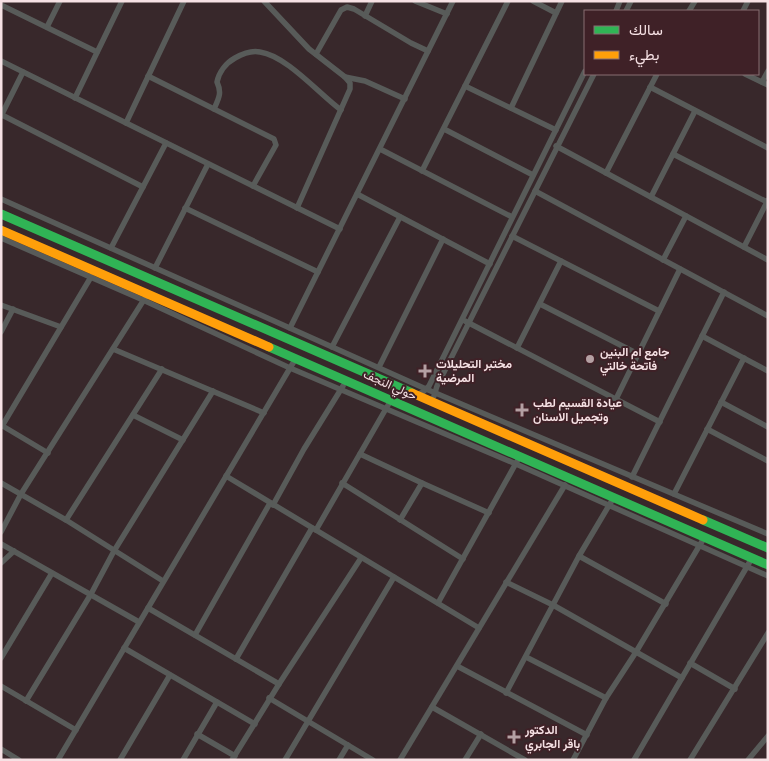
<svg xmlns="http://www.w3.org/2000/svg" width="769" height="761" font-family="'Titillium Web',Vazirmatn,sans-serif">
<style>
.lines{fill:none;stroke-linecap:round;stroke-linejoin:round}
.street{stroke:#585b59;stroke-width:5.5}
.fast{stroke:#30b455;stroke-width:9}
.slow{stroke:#ff9f0a;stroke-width:9}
.poi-dot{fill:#b4a0a3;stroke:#3f2127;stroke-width:2}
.labels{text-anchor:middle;stroke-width:4;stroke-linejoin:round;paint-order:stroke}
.poi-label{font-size:12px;font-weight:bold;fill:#f6e1e4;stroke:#3f2127;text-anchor:start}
.street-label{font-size:12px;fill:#f6e1e4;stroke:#3f2127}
</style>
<rect width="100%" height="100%" fill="#38282b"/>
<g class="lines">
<g class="street">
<path d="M264 1 309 49 345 77 350 83V89L297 208"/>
<path d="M415 1 447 14"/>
<path d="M533 1 556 13"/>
<path d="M1 5 97 52"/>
<path d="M616 11 620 1"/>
<path d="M626 11 631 1"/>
<path d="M689 11 695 1"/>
<path d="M743 11 748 1"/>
<path d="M365 16 372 1"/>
<path d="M47 27 60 1"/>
<path d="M316 54 341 10 347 7 354 9 411 43 428 51"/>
<path d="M1 61 340 229"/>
<path d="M745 74 768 85"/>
<path d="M148 76 274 139 276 145 253 186"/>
<path d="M345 77 365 81 405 99"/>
<path d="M762 82 768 71"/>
<path d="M465 86 556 130"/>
<path d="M650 87 768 148"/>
<path d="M75 98 122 1"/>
<path d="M511 108 562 1"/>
<path d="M214 109C219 98 222 93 217 82 219 72 226 63 235 58 242 54 251 50 260 52 287 56 319 94 341 110"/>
<path d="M2 115 143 187"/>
<path d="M1 116 23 72"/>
<path d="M126 123 184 1"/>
<path d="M444 129 533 175"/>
<path d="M556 146 768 260"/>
<path d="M380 149 512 217"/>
<path d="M673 154 767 202"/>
<path d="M422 171 508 1"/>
<path d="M606 173 657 74"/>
<path d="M535 191 768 316"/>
<path d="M357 194 490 264"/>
<path d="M651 197 695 111"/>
<path d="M1 199 426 389 768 534"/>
<path d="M185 208 318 272"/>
<path d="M512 236 659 311"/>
<path d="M1 238 143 300 290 368 516 464 768 576"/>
<path d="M744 247 768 200"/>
<path d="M111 248 166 143"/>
<path d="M663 260 686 216"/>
<path d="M155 268 208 164"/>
<path d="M540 304 638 354"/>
<path d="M1 305 61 327"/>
<path d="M465 321 660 422"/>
<path d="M290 328 453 1"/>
<path d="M1 332 13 309"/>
<path d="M702 336 768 371"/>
<path d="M332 347 400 217"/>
<path d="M517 348 561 261"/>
<path d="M113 349 264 413"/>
<path d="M379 367 443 239"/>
<path d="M416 395 423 392 429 386 585 71"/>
<path d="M434 396 437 386 594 74"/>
<path d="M616 399 680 269"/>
<path d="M721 402 768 427"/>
<path d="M133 415 183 440"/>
<path d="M1 425 48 453"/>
<path d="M2 426 91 277"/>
<path d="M707 429 768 461"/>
<path d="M360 454 422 483"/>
<path d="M226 476 479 628"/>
<path d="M632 477 724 292"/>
<path d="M1 483 66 520 163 581"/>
<path d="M342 483 463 559"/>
<path d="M674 494 744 358"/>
<path d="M273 505 304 449 343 386"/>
<path d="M66 520 162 369"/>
<path d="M400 520 422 483 489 513"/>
<path d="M316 530 391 400"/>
<path d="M1 532 21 494 145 298"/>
<path d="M1 544 139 622"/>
<path d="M579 556 666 604"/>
<path d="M1 563 14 551"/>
<path d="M506 582 553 605 682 678"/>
<path d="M438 603 520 456"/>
<path d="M148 608 279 684"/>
<path d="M195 635 270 503"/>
<path d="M124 648 255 724"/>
<path d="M526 657 606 698"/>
<path d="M1 658 52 573"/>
<path d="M236 659 312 528"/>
<path d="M690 663 735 689"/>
<path d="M457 666 587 735"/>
<path d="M1 686 76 730"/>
<path d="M506 693 579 556 614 497"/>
<path d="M269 698 373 760"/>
<path d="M26 701 91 594 114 551 213 391"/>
<path d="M432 707 525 760"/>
<path d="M197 734 235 756"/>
<path d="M1 749 19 760"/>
<path d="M58 760 296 358"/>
<path d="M120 760 170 675"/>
<path d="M183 760 217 702"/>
<path d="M232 760 279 684 361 558"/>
<path d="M285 760 394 577"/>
<path d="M339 760 348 745"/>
<path d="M400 760 565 485"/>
<path d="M465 760 481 734"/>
<path d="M573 760 606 698 636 652 704 538"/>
<path d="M634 760 752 558"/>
<path d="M690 760 768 633"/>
<path d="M748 760 768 736"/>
</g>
<g class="fast">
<path d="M1 214 412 393"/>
<path d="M269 347 768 565"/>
<path d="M703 520 768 548"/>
</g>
<g class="slow">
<path d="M1 230 269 347"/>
<path d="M412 393 703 520"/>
</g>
</g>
<g class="poi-dot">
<circle cx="590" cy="359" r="5"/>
<path d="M422.5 363.5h5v5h5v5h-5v5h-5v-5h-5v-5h5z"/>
<path d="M519.5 402.5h5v5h5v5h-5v5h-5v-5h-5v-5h5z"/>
<path d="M511.5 729.5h5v5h5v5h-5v5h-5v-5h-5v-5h5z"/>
</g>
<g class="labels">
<g class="poi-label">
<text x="600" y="356">جامع ام البنين<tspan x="600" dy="14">فاتحة خالتي</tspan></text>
<text x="436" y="368">مختبر التحليلات<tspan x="436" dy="14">المرضية</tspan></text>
<text x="533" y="407">عيادة القسيم لطب<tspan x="533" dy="14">وتجميل الاسنان</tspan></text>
<text x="525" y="734">الدكتور<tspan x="525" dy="14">باقر الجابري</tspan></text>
</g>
<g class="street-label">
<text transform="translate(390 385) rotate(24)" y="4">حولي النجف</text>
</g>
</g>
<rect width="769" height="761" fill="none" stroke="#f6e1e4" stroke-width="5"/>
<rect x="584" y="10" width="175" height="65" fill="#3f2127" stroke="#886e73"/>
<rect x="594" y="26" width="25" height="8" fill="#30b455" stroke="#886e73"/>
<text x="629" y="35" font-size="15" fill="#f6e1e4">سالك</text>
<rect x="594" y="51" width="25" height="8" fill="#ff9f0a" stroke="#886e73"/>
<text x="629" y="60" font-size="15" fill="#f6e1e4">بطيء</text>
</svg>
